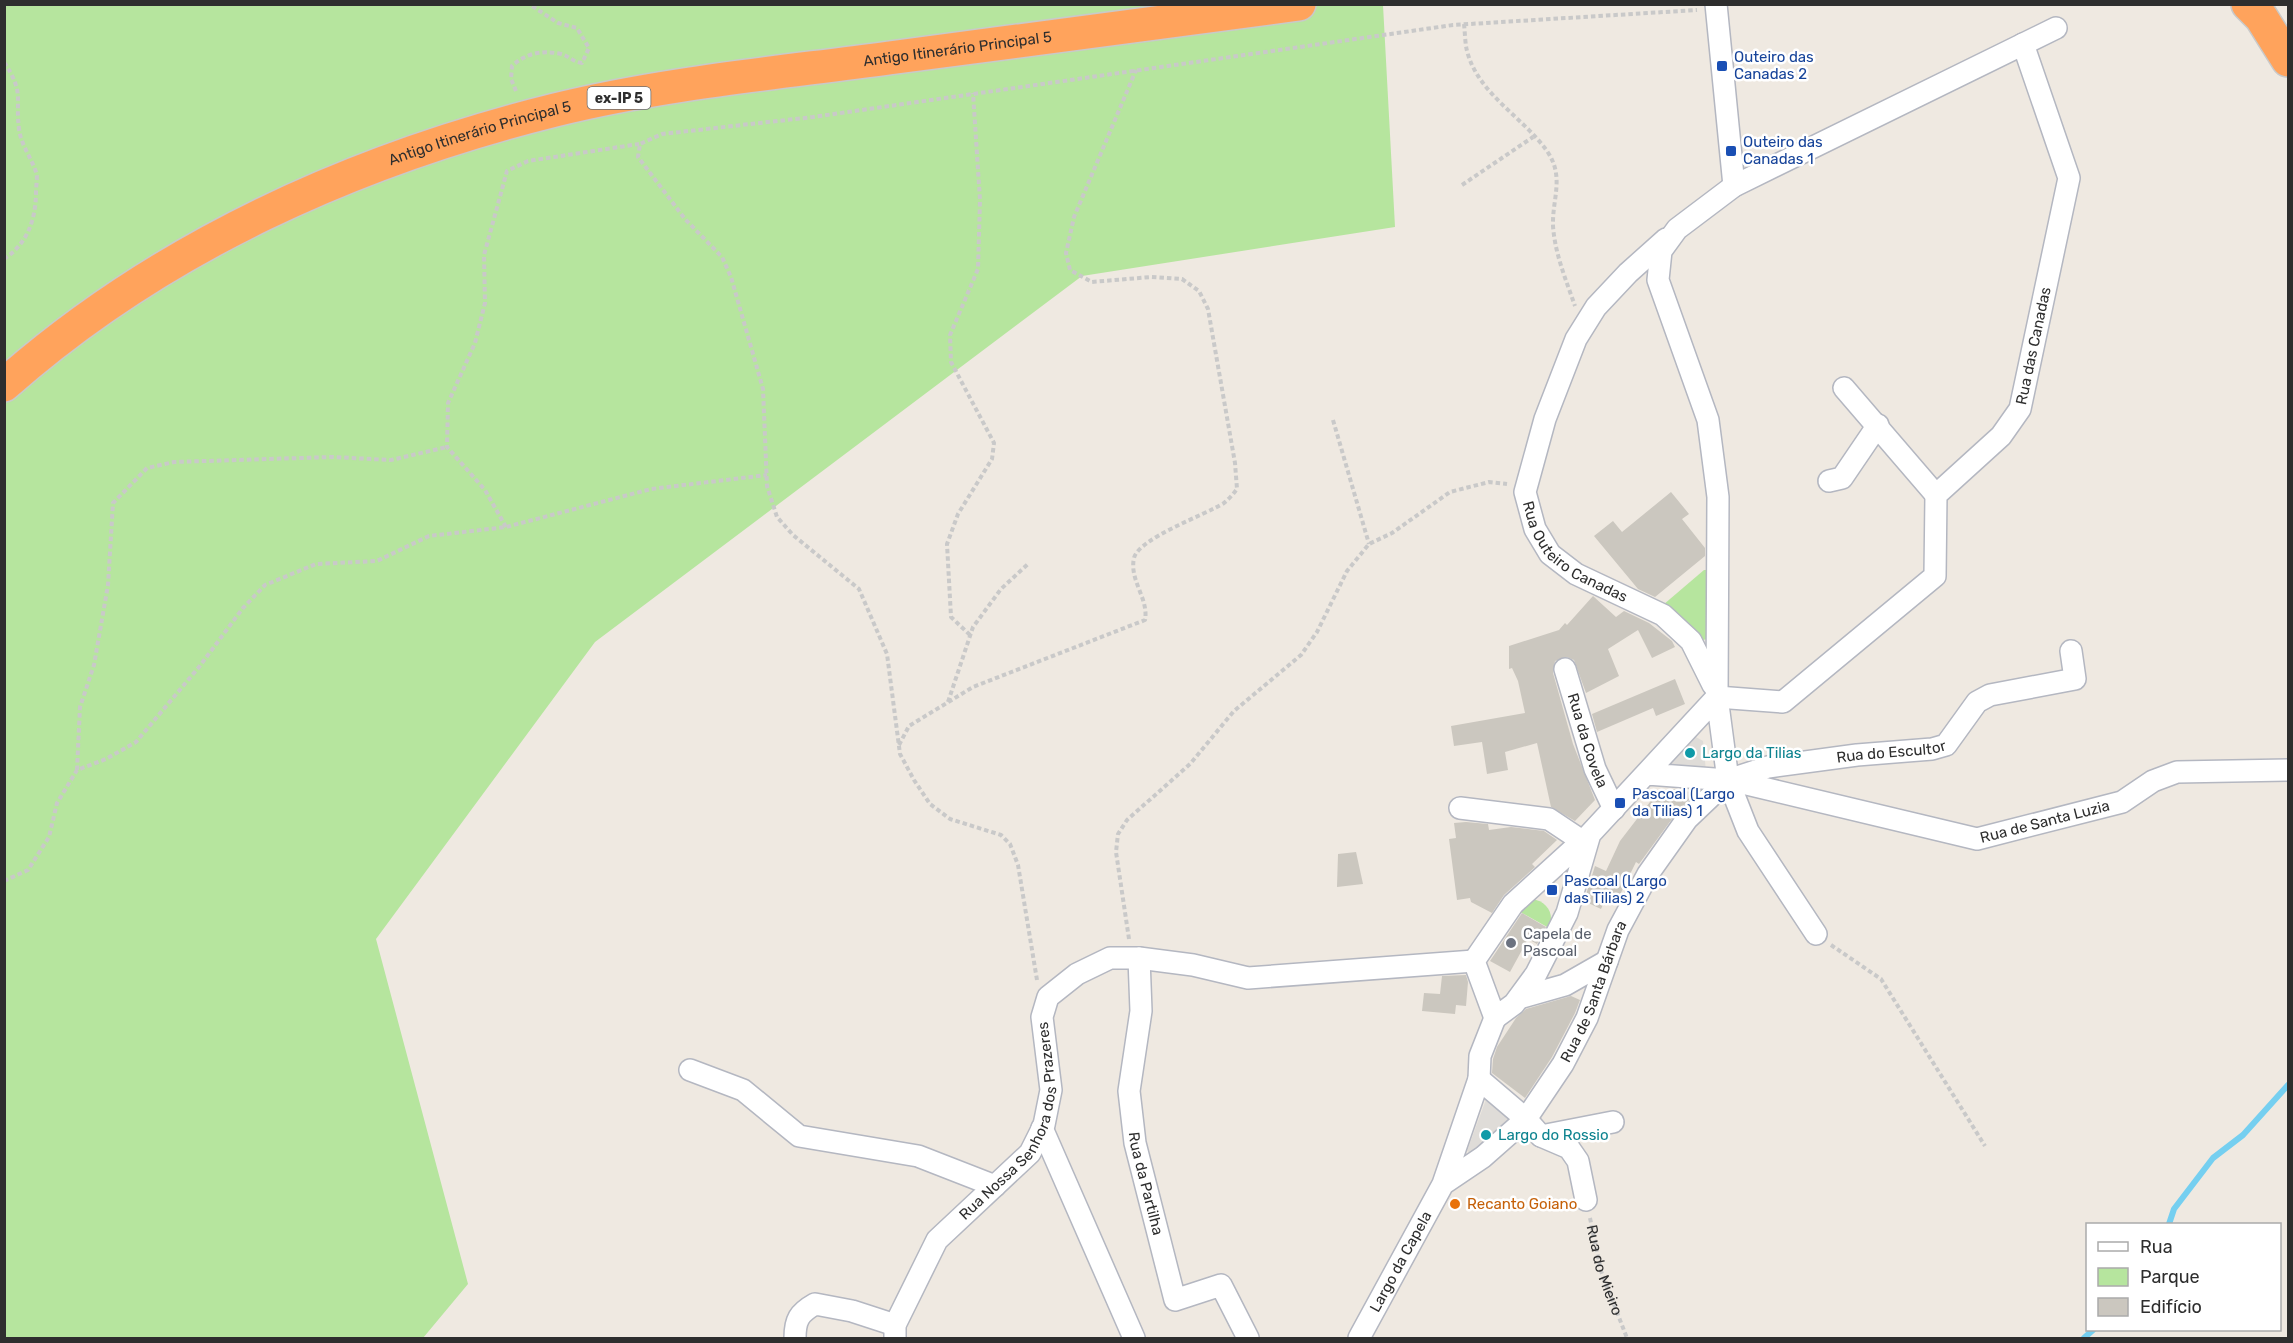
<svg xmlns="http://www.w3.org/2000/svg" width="2293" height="1343" font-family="Rubik,sans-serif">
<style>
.green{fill:#b6e59e}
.plaza{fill:#dfdcd8}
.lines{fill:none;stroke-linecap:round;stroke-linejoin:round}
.stream{stroke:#75cff0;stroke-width:6}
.building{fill:#cbc7bf}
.street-casing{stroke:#b4b7c1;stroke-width:24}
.highway-casing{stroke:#c9c9c9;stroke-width:36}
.path{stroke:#c9c9c9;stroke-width:4;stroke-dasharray:4.5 3;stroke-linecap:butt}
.street{stroke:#fff;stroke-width:21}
.highway{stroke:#ffa35c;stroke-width:33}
.transit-dot{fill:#1a4fb4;stroke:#fff;stroke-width:2}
.culture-dot{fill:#0f9aa8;stroke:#fff;stroke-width:2}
.worship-dot{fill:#6b7280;stroke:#fff;stroke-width:2}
.food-dot{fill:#e8710a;stroke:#fff;stroke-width:2}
.labels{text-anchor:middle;stroke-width:5;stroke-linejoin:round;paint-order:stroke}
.shield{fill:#fff;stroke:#6d6d6d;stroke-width:1.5}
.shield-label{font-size:14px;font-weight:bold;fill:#2e2e2e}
.street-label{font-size:15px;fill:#2e2e2e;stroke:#fff}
.transit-label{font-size:15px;fill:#164399;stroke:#fff;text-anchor:start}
.culture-label{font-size:15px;fill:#0d838f;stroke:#fff;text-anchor:start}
.worship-label{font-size:15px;fill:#5b616d;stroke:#fff;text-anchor:start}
.food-label{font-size:15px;fill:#c56008;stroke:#fff;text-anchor:start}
</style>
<rect width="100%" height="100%" fill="#efe9e1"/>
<g class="green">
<path d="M5 5H1383L1395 227 1082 276 595 642 376 939 468 1284 423 1338H5Z"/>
<path d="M1704 570H1709V639L1702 640 1663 605Z"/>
<path d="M1532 899C1547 901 1555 914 1549 928L1515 909Z"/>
</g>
<g class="plaza">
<path d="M1694 736 1703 741 1706 771 1663 765Z"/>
<path d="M1488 1094 1518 1119 1474 1155 1467 1151Z"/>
</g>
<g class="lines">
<g class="stream">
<path d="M2169 1224 2174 1209 2213 1158 2243 1135 2288 1085"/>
<path d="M2084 1338 2093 1330"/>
</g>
</g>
<g class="building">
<path d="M1671 492 1689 514 1682 519 1705 548V556L1655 597 1638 589 1594 536 1613 521 1622 532Z"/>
<path d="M1593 596 1616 617 1624 611 1649 623 1672 641 1675 647 1652 658 1638 630 1608 649 1619 676 1586 693 1574 660 1567 657 1555 661 1553 673 1573 744 1595 800 1575 821 1551 807 1537 743 1505 752 1508 770 1487 774 1482 742 1454 746 1451 726 1525 713 1518 681 1512 668 1509 669V646L1559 630 1565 623 1567 625Z"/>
<path d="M1675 679 1685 704 1656 716 1653 708 1597 732 1592 714Z"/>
<path d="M1674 789 1696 793 1677 812 1639 864 1636 862 1615 905 1605 900 1601 909 1584 901 1595 866 1606 871 1620 841 1650 802 1665 791Z"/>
<path d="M1466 822 1488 824 1489 830 1511 827 1544 831 1557 840 1532 864 1535 867 1504 895 1492 913 1471 902 1470 898 1457 900 1449 839 1456 838 1454 823Z"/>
<path d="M1356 852 1363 884 1337 887 1338 854Z"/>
<path d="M1522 913 1546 927 1537 944 1528 939 1510 972 1490 961Z"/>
<path d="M1466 975 1468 982 1466 1006 1456 1005 1455 1014 1422 1011 1424 993 1440 994 1442 976Z"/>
<path d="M1571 996 1580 1000 1575 1013 1552 1057 1525 1098 1492 1073 1493 1059 1497 1047 1516 1018 1526 1009Z"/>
</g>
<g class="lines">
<g class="street-casing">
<g id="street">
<path d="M1716 4 1734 186"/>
<path id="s2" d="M1666 239 1628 273 1596 307 1576 339 1545 419 1525 492 1535 529 1550 554 1576 574 1663 615 1691 641 1713 685"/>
<path d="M1844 388 1936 495"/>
<path d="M1829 481 1842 478 1878 425"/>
<path id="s3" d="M1565 669 1595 769 1614 809"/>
<path d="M1717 697 1718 497 1708 420 1658 280 1661 251 1677 229 1734 186 2056 28"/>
<path id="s4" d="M1717 697 1783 702 1935 576 1936 495 2001 436 2020 409 2069 178 2023 44"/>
<path d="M1728 780 1748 831 1816 934"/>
<path id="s5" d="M1730 780 1977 839 2122 802 2153 781 2177 772 2288 770"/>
<path d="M1460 808 1549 819 1582 841"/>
<path d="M1590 834 1513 904 1474 961 1495 1018 1514 1004 1536 974 1567 913 1590 834 1717 697 1728 780 1647 774"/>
<path id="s6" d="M1139 958 1141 1011 1129 1091 1135 1143 1175 1300 1221 1285 1248 1338"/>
<path d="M1519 998 1565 985 1607 961"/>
<path d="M690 1070 743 1090 799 1136 918 1156 995 1186"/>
<path d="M1479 1079 1480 1056 1495 1018"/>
<path d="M1042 1128 1134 1338"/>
<path d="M1541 1136 1613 1122"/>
<path id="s7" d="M1586 1200 1578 1161 1569 1148 1541 1136 1526 1119 1563 1064 1587 1018 1618 930 1648 874 1687 819 1728 780 1768 767 1857 755 1932 749 1946 745 1977 702 1990 695 2075 679 2071 651"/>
<path d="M795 1338C795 1320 799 1313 815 1304L852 1311 895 1325"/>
<path id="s8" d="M895 1338V1325L937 1240 1030 1153 1044 1125 1051 1090 1042 1017 1048 997 1077 974 1110 958H1139L1193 965 1248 978 1474 961"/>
<path id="s9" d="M1359 1338 1443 1184 1479 1079 1526 1119 1483 1157 1443 1184"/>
</g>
</g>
<g class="highway-casing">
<g id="highway">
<path d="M2248 4 2261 17 2288 60"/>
<path id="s10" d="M4 385C160 247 354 160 555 110 664 83 778 73 889 58 1026 40 1163 22 1299 4"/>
</g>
</g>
<g class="path">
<path d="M1464 24C1465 33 1465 43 1467 51 1478 94 1523 117 1547 151 1565 177 1552 199 1553 226 1555 254 1566 280 1575 306"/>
<path d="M4 62C25 94 15 97 19 129 21 145 31 157 36 172 38 178 36 185 36 191 36 219 28 243 4 259"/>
<path d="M516 91 511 79 512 66C526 53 542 50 561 54 569 56 573 62 582 63L589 48 577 28 558 23 529 4"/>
<path d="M1462 185 1533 137"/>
<path d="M1333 420 1369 544"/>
<path d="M506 527 485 490 447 447 448 403 475 343 485 303 484 255 507 171 528 161 639 144"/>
<path d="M970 635 951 617 947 544 958 514 992 459 994 443 951 362 950 335 978 269 980 200 973 93"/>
<path d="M948 702 973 627 1001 589 1029 563"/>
<path d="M899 745 909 726 973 687 1145 620C1149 599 1129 580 1134 558 1139 538 1205 515 1224 503 1229 499 1233 494 1237 489L1235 463 1208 309 1199 291 1182 279 1151 277 1092 282 1070 270 1066 253 1074 217 1136 70"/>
<path d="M77 770 80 707 94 665 108 585 113 503 147 468 174 462 332 457 391 460 447 447"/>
<path d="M4 881 28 870 49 837 57 803 77 770 106 759 136 742 199 667 243 608 265 585 316 564 377 561 429 536 506 527 651 489 767 475"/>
<path d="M1129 939 1116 852 1118 834 1127 820 1190 764 1234 711 1301 655 1317 632 1347 571 1369 544 1392 533 1450 492 1489 482 1507 484"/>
<path d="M1831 945 1881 979 1985 1146"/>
<path d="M1037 980 1018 865 1010 844 1001 835 950 819 930 804 914 780 900 754 887 654 859 589 793 535 777 517 767 486 763 389 731 277 722 257 685 219 638 157 640 144 662 134 813 117 1453 25 1697 10"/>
<path id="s1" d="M1590 1218 1601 1271 1627 1338"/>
</g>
<use href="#street" class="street"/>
<use href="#highway" class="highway"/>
</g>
<g class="transit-dot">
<rect x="1716" y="60" width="12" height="12" rx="3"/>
<rect x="1725" y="145" width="12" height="12" rx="3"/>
<rect x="1614" y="797" width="12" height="12" rx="3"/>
<rect x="1546" y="884" width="12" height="12" rx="3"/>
</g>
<g class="culture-dot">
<circle cx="1690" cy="753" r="6"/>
<circle cx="1486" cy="1135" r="6"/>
</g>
<circle class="worship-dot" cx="1511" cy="943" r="6"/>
<circle class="food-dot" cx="1455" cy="1204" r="6"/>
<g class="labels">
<rect class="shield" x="587.5" y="87" width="63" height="22" rx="4.5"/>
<g class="shield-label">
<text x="619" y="103">ex-IP 5</text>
</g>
<g class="street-label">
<text dy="5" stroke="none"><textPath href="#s10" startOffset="1029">Antigo Itinerário Principal 5</textPath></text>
<text dy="5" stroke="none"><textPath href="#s10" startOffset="543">Antigo Itinerário Principal 5</textPath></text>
<text dy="5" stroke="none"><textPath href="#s4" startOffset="530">Rua das Canadas</textPath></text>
<text dy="5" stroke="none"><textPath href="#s2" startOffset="380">Rua Outeiro Canadas</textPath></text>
<text dy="5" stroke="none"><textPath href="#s3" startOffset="75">Rua da Covela</textPath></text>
<text dy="5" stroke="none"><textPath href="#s7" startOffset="674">Rua do Escultor</textPath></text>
<text dy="5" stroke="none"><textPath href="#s5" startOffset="324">Rua de Santa Luzia</textPath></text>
<text dy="5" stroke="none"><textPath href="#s7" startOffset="254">Rua de Santa Bárbara</textPath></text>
<text dy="5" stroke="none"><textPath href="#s8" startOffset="256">Rua Nossa Senhora dos Prazeres</textPath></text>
<text dy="5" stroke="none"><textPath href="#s6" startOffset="228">Rua da Partilha</textPath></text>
<text dy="5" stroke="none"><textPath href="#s9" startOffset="87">Largo da Capela</textPath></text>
<text dy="5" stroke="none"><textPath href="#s1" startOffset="54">Rua do Mieiro</textPath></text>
</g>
<g class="transit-label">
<text x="1734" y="62">Outeiro das<tspan x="1734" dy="17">Canadas 2</tspan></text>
<text x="1743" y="147">Outeiro das<tspan x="1743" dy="17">Canadas 1</tspan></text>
<text x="1632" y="799">Pascoal (Largo<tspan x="1632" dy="17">da Tilias) 1</tspan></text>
<text x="1564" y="886">Pascoal (Largo<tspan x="1564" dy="17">das Tilias) 2</tspan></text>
</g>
<g class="culture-label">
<text x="1702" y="758">Largo da Tilias</text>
<text x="1498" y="1140">Largo do Rossio</text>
</g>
<g class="worship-label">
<text x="1523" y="939">Capela de<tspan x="1523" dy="17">Pascoal</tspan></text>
</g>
<g class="food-label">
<text x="1467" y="1209">Recanto Goiano</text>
</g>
</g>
<rect width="2293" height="1343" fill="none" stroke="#2e2e2e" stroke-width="12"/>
<rect x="2086" y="1223" width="195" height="108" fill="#ffffff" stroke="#ababab" stroke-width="1.5"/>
<rect x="2098" y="1242" width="30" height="9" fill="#ffffff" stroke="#ababab" stroke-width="1.5"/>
<text x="2140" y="1253" font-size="18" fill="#2e2e2e">Rua</text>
<rect x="2098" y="1268" width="30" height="18" fill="#b6e59e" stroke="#ababab" stroke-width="1.5"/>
<text x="2140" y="1283" font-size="18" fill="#2e2e2e">Parque</text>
<rect x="2098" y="1298" width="30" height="18" fill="#cbc7bf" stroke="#ababab" stroke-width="1.5"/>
<text x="2140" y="1313" font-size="18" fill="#2e2e2e">Edifício</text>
</svg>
